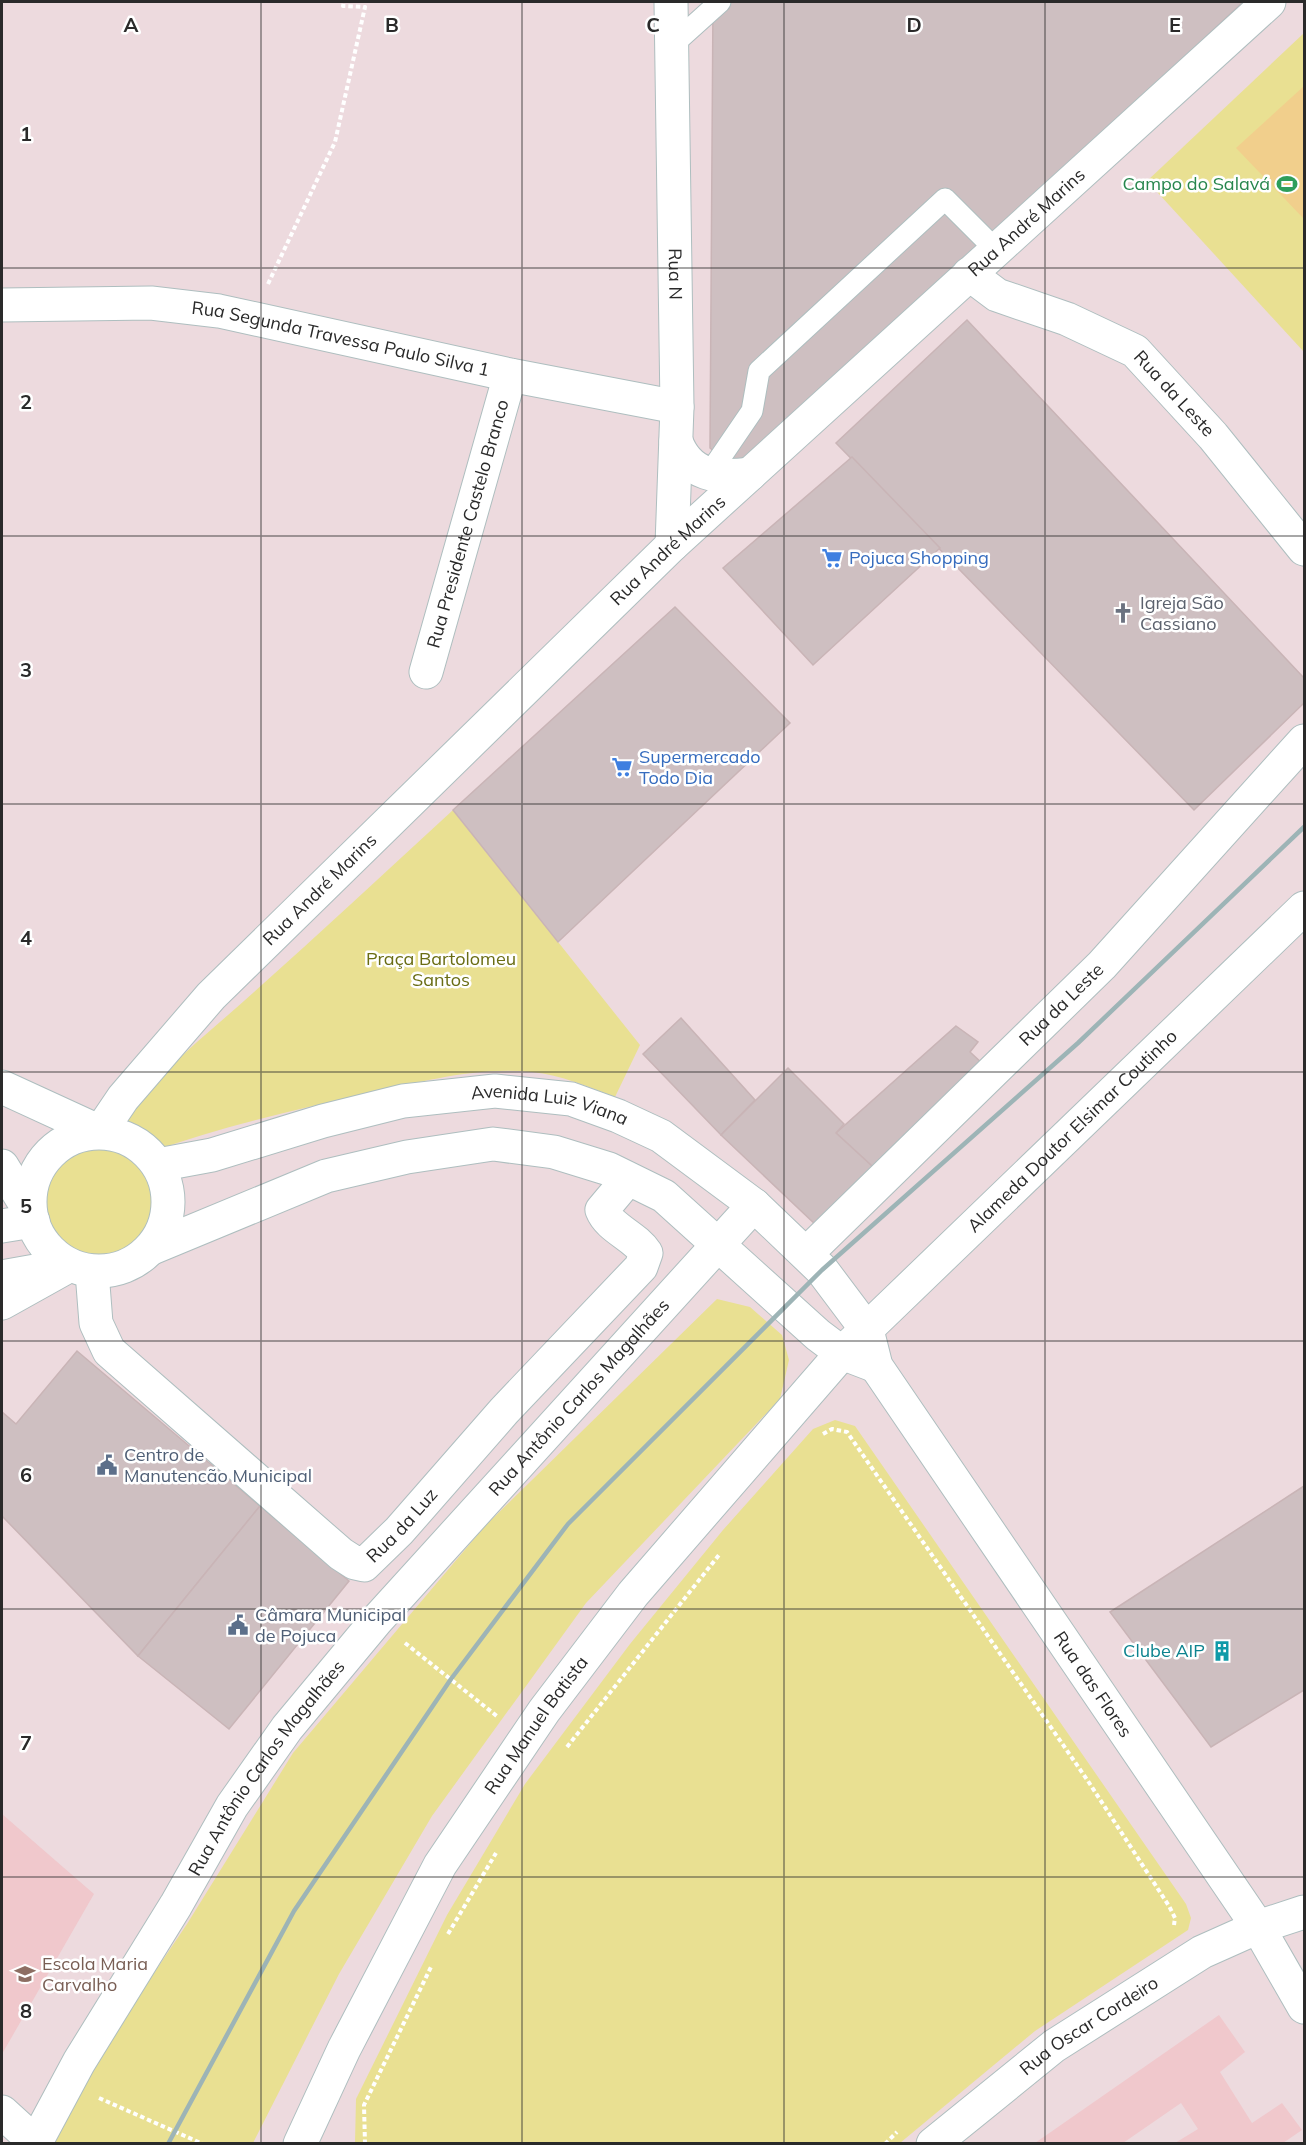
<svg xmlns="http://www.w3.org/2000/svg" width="1306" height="2145" font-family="Mulish,sans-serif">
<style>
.education{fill:#f0c8cc}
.green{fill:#e9e092}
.pitch{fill:#f1cf8c}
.building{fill:#cebfc1;stroke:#c9b4b6;stroke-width:1.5}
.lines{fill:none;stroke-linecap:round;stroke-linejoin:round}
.lane-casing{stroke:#aebebf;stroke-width:23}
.street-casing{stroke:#aebebf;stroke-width:35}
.secondary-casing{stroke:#aebebf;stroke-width:35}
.path{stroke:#fff;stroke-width:4;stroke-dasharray:4.5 3;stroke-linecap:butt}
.lane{stroke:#fff;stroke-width:21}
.street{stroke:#fff;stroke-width:33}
.secondary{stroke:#fff;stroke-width:33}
.rail{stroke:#9db4b6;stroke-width:4.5}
.grid{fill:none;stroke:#2a2a2a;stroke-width:1.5;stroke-opacity:0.55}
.labels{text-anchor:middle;stroke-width:5;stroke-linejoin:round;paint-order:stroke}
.leisure-label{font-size:18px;fill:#27864d;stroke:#fff;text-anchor:end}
.street-label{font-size:18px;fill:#2a2a2a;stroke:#fff}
.shop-label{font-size:18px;fill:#366cbe;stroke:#fff;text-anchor:start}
.worship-label{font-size:18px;fill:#5b616d;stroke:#fff;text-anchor:start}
.park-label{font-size:18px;fill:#6a6d14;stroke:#fff}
.service-label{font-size:18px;fill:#4e5e75;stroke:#fff;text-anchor:start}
.culture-label{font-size:18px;fill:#0d838f;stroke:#fff;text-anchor:end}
.education-label{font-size:18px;fill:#785e54;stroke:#fff;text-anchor:start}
.grid-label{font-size:20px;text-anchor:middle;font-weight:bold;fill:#2a2a2a;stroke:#fff;stroke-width:5;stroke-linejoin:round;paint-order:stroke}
</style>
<rect width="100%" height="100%" fill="#eddade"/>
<g class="education">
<path d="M2 1814 94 1894 2 2054Z"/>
<path d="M1219 2015 1245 2052 1220 2072 1252 2123 1282 2103 1302 2130 1283 2143H1175L1198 2129 1181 2103 1123 2143H1035Z"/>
</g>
<g class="green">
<path d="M1304 33V352L1147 181Z"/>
<path d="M453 810 640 1045 615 1097C589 1087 561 1075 532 1072 478 1066 421 1082 369 1093 295 1110 220 1127 148 1153 220 1239 84 1322 37 1234 33 1227 34 1216 33 1208 31 1184 36 1163 56 1147 70 1136 90 1133 105 1123 137 1099 167 1069 197 1042 284 967 368 888 453 810Z"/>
<path d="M717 1299 750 1307 782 1335 789 1360 780 1399 586 1603 432 1816 339 1974 253 2143 50 2144 86 2074 187 1924 293 1753 485 1526Z"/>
<path d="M835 1420 855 1426 1186 1904 1191 1918 1188 1930 1035 2031 900 2143H355L356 2099 447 1915 525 1784 630 1644 723 1530 813 1429Z"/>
</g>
<path class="pitch" d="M1304 86V219L1236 148Z"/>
<g class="building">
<path d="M713 2H1243L750 465 727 463 710 448Z"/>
<path d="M967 320 1304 678V703L1194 810 836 443Z"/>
<path d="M852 457 940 548 813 665 723 568Z"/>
<path d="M675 607 790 723 558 942 453 810Z"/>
<path d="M681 1018 755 1100 721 1135 643 1054Z"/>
<path d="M956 1026 978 1042 970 1052 984 1065 873 1167 836 1133Z"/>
<path d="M788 1068 844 1124 836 1133 873 1167 818 1227 721 1135Z"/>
<path d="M77 1351 260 1506 138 1656 2 1516V1412L16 1424Z"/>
<path d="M1304 1486V1690L1211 1747 1110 1612Z"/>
<path d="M260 1506 349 1581 229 1729 138 1656Z"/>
</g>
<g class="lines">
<g class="lane-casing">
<g id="lane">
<path d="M670 47 720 2"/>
<path d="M709 474 752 411 759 371 945 199 996 250"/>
</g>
</g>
<g class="street-casing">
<g id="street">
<path id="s1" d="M969 274 997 295 1067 319 1135 351 1213 436 1304 549"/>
<path id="s2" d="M2 305 151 303 219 311 510 375 677 407"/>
<path id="s3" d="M426 672 510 375"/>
<path d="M2 1087 100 1132"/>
<path d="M2 1166 29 1210"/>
<path id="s4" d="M806 1254 1102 965 1304 741"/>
<path id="s5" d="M92 1272 96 1323 109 1351 341 1554 355 1563 364 1565 399 1531 504 1411 641 1267 646 1253C635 1236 609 1228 602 1210L628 1179"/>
<path d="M2 1303 63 1269"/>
<path d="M2 2112 36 2143"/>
<path id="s6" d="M300 2144 344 2049 440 1865 544 1711 633 1594 842 1353 1304 908"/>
<path id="s7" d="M933 2144 1054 2046 1202 1952 1258 1927"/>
</g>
</g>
<g class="secondary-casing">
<g id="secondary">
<path id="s8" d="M671 2 677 407 672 545"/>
<path d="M676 441C689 477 718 478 750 474"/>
<path id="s9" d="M100 1132 123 1098 211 996 672 545 1269 2"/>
<circle cx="99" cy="1202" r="69"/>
<path id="s10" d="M158 1165 212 1155 323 1121 403 1101 495 1091 571 1099 618 1116 661 1136 754 1205 822 1270 867 1330 876 1366 1258 1927 1304 2007"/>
<path d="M2 1226 33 1221"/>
<path d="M152 1248 326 1176 407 1157 493 1144 554 1152 609 1169 664 1196 818 1335 842 1353 876 1366"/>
<path d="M2 1277 69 1265"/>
<path d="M1258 1927 1304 1912"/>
<path id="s11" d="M35 2144 79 2062 176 1905 232 1806 287 1728 376 1621 754 1205"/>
</g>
</g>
<g class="path">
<path d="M268 284 335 142 365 7 343 6 344 2"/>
<path d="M823 1434 832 1429 847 1432 1088 1781 1169 1906 1175 1918 1174 1925"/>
<path d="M405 1643 498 1717"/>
<path d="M567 1747 719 1555"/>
<path d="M448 1934 496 1853"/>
<path d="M99 2098 203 2144"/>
<path d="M365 2144 364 2105 431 1967"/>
<path d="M885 2144 897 2132"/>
</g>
<use href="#lane" class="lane"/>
<use href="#street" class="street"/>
<use href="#secondary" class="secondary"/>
<path class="rail" d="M168 2144 294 1911 451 1679 568 1524 822 1270 1078 1043 1304 827"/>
</g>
<path class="grid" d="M261 2V2144M522 2V2144M784 2V2144M1045 2V2144M2 268H1304M2 536H1304M2 804H1304M2 1072H1304M2 1341H1304M2 1609H1304M2 1877H1304"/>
<defs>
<g id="stadium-bare" transform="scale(1.62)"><path d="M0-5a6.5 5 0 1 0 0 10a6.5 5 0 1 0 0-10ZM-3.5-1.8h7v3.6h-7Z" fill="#2e9e5b" stroke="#fff" stroke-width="2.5" paint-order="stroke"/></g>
<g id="supermarket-bare" transform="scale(1.62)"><path d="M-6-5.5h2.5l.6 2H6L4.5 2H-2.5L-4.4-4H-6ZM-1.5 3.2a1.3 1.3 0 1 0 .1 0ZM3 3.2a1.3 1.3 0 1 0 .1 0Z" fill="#3f7fe0" stroke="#fff" stroke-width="2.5" paint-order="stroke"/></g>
<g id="church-bare" transform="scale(1.62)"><path d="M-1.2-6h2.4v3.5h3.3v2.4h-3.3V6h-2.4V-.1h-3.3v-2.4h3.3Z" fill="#6b7280" stroke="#fff" stroke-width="2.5" paint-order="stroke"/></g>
<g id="civic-bare" transform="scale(1.62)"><path d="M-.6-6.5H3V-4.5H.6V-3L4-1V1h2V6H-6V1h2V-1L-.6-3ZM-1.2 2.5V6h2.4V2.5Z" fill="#5c6f8a" stroke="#fff" stroke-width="2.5" paint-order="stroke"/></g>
<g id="building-bare" transform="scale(1.62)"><path d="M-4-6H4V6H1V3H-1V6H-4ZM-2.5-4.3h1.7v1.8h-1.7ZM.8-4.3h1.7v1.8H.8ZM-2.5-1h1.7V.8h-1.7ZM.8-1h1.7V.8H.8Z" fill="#0f9aa8" stroke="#fff" stroke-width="2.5" paint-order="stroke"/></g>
<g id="university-bare" transform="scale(1.62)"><path d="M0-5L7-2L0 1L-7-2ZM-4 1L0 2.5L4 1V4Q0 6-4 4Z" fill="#8d6e63" stroke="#fff" stroke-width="2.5" paint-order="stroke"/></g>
</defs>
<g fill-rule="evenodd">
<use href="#stadium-bare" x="1287" y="184"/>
<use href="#supermarket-bare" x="832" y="558"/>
<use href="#church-bare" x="1123" y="613"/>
<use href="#supermarket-bare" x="622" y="767"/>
<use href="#civic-bare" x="107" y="1465"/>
<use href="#civic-bare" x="238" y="1625"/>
<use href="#building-bare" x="1222" y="1651"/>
<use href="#university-bare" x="25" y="1974"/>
</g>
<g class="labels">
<g class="leisure-label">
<text x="1270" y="190">Campo do Salavá</text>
</g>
<g class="street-label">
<text dy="6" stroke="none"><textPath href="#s9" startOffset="1300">Rua André Marins</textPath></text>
<text dy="6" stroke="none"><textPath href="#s8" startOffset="272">Rua N</textPath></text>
<text dy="6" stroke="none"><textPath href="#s2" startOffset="342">Rua Segunda Travessa Paulo Silva 1</textPath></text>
<text dy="6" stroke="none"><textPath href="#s1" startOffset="242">Rua da Leste</textPath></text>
<text dy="6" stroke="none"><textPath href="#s3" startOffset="154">Rua Presidente Castelo Branco</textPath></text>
<text dy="6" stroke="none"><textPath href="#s9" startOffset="814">Rua André Marins</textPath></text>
<text dy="6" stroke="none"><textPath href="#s9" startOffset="328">Rua André Marins</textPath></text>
<text dy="6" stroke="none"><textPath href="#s4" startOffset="357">Rua da Leste</textPath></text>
<text dy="6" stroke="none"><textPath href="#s10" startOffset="402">Avenida Luiz Viana</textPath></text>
<text dy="6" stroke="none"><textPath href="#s6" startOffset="1284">Alameda Doutor Elsimar Coutinho</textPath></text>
<text dy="6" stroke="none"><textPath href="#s11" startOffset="928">Rua Antônio Carlos Magalhães</textPath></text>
<text dy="6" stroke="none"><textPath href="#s5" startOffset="471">Rua da Luz</textPath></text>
<text dy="6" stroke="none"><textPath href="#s10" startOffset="1227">Rua das Flores</textPath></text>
<text dy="6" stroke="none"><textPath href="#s6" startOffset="482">Rua Manuel Batista</textPath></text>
<text dy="6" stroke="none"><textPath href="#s11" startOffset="442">Rua Antônio Carlos Magalhães</textPath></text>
<text dy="6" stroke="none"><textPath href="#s7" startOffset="196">Rua Oscar Cordeiro</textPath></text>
</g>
<g class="shop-label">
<text x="849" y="564">Pojuca Shopping</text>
<text x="639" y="763">Supermercado<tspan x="639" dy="21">Todo Dia</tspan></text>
</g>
<g class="worship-label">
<text x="1140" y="609">Igreja São<tspan x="1140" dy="21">Cassiano</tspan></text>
</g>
<g class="park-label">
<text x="441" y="965">Praça Bartolomeu<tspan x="441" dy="21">Santos</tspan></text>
</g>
<g class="service-label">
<text x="124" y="1461">Centro de<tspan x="124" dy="21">Manutencão Municipal</tspan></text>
<text x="255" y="1621">Câmara Municipal<tspan x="255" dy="21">de Pojuca</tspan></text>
</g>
<g class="culture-label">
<text x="1205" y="1657">Clube AIP</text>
</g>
<g class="education-label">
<text x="42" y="1970">Escola Maria<tspan x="42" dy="21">Carvalho</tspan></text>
</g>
</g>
<g class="grid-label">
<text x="131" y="32">A</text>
<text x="392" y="32">B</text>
<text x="653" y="32">C</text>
<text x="914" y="32">D</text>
<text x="1175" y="32">E</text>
<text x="26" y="141">1</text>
<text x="26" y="409">2</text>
<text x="26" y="677">3</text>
<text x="26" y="945">4</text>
<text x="26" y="1213">5</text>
<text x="26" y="1482">6</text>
<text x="26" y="1750">7</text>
<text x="26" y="2018">8</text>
</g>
<rect width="1306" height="2145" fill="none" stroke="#2a2a2a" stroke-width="6"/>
</svg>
